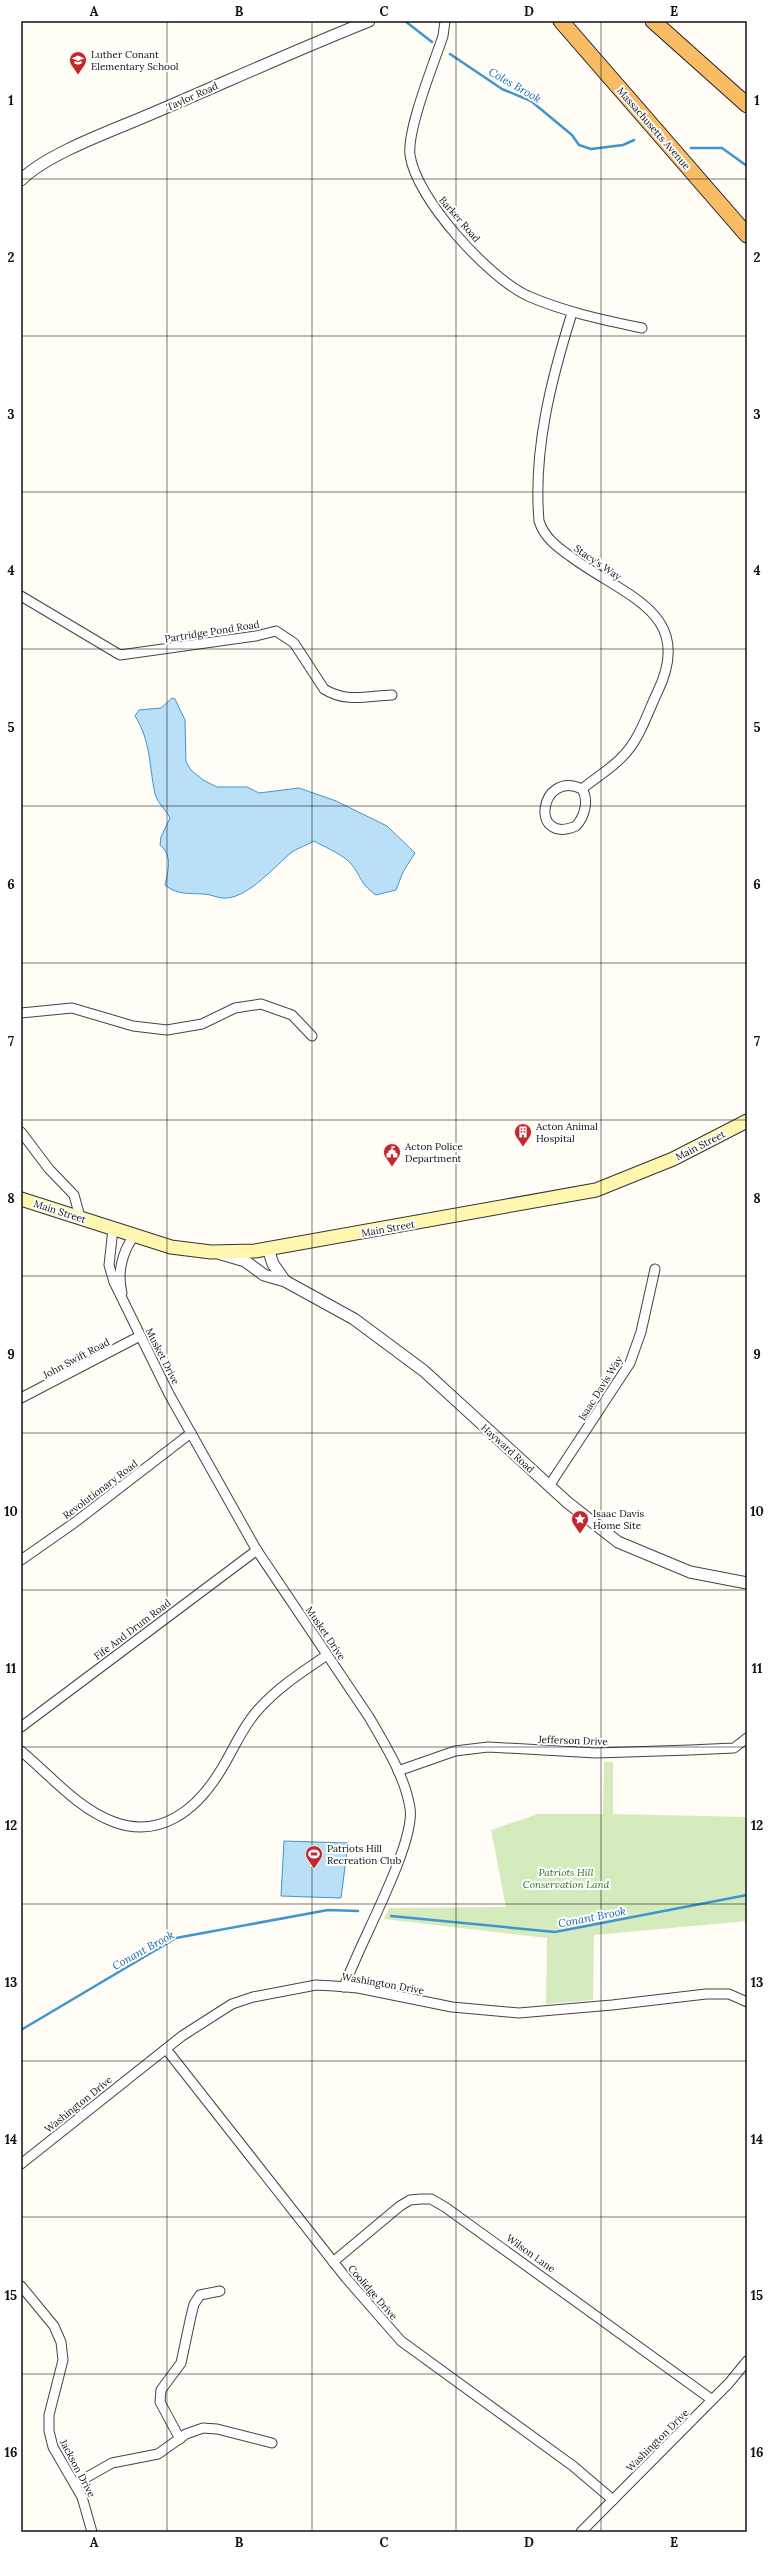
<svg xmlns="http://www.w3.org/2000/svg" width="768" height="2553" font-family="Lora,serif">
<style>
.green{fill:#d5ebbd}
.water{fill:#b9e0f7;stroke:#3f96cf}
.lines{fill:none;stroke-linecap:round;stroke-linejoin:round}
.stream{stroke:#3f96cf;stroke-width:2.5}
.minor-casing{stroke:#444;stroke-width:11}
.tertiary-casing{stroke:#444;stroke-width:13}
.secondary-casing{stroke:#333;stroke-width:15}
.trunk-casing{stroke:#222;stroke-width:17}
.minor{stroke:#fff;stroke-width:9}
.tertiary{stroke:#fff;stroke-width:11}
.secondary{stroke:#fff6b0;stroke-width:13}
.trunk{stroke:#f7bc64;stroke-width:15}
.grid{fill:none;stroke:#111;stroke-width:1;stroke-opacity:0.55}
.labels{text-anchor:middle;stroke-width:4;stroke-linejoin:round;paint-order:stroke}
.poi-label{font-size:10px;fill:#111;stroke:#fff;text-anchor:start}
.street-label{font-size:10px;fill:#111;stroke:#fff}
.park-label{font-size:10px;font-style:italic;fill:#2f6b1f;stroke:#fff}
.water-label{font-size:11px;font-style:italic;fill:#1768a6;stroke:#fff}
.neatline{fill:none;stroke:#111;stroke-width:1.5}
.grid-label{font-size:13px;text-anchor:middle;font-weight:bold;fill:#111}
</style>
<rect width="100%" height="100%" fill="#fffdf5"/>
<path class="green" d="M604 1762H613V1814L747 1817V1921L594 1935 593 2000 546 2004 547 1938 384 1919 389 1908 506 1907 491 1830 538 1814H603Z"/>
<g class="water">
<path d="M172 698 175 699 185 720 186 762 191 770 203 780 217 787H247L259 793 299 788 336 801 387 826 415 853 403 872 396 890 376 895C358 883 361 872 347 860 338 852 324 847 314 841 307 845 298 848 292 852 275 866 250 896 227 898 219 899 211 894 203 894 188 893 177 895 165 885 168 871 173 855 160 845L161 837 170 818C166 810 157 802 155 794 149 766 151 741 135 716L139 710 161 708Z"/>
<path d="M284 1841 348 1843 341 1898 281 1896Z"/>
</g>
<g class="lines">
<g class="stream">
<path d="M405 21 432 42"/>
<path d="M450 54 502 89 531 101 572 135 579 145 591 149 623 145 634 140"/>
<path d="M691 148H722L747 166"/>
<path d="M391 1916 555 1932 747 1895"/>
<path d="M21 2030 176 1938 328 1910 358 1911"/>
</g>
<g class="minor-casing">
<g id="minor">
<path d="M445 21 443 36C434 63 407 129 410 155 416 199 489 278 528 296 565 312 603 320 642 328"/>
<path d="M572 313C551 380 533 450 539 521 544 537 557 547 570 556 623 596 697 612 657 693 647 714 639 741 622 757 611 769 595 778 582 789 539 769 529 846 576 826 585 816 589 800 582 789"/>
<path d="M21 596 120 655 256 636 276 631 294 643 324 689C346 703 367 696 392 695"/>
<path d="M21 1013 72 1008 133 1026 167 1030 202 1024 235 1008 261 1004 292 1015 312 1036"/>
<path d="M21 1132 49 1169 74 1195 80 1217"/>
<path d="M113 1229 109 1265 114 1282 169 1394 256 1549 369 1717C385 1745 405 1776 410 1808 416 1844 358 1946 344 1987"/>
<path d="M122 1293C117 1273 122 1252 134 1236"/>
<path d="M21 1398 140 1336"/>
<path d="M549 1486 630 1363 641 1332 655 1269"/>
<path d="M21 1560 74 1523 191 1433"/>
<path d="M21 1727 257 1550"/>
<path d="M21 1751C50 1775 78 1809 114 1822 160 1839 196 1810 219 1773 232 1753 241 1729 257 1711 277 1688 302 1672 327 1655"/>
<path d="M398 1771 455 1751 488 1747 596 1753 690 1750 734 1748 747 1738"/>
<path d="M166 2049 346 2278 401 2341 573 2466 613 2500"/>
<path d="M21 2164 182 2036 232 2004 253 1997 316 1985 334 1986 358 1988 452 2007 519 2013 612 2005 706 1994H729L747 2002"/>
<path d="M333 2262 400 2206 410 2200 421 2199H431L445 2207 711 2399"/>
<path d="M21 2286 54 2326 61 2342 63 2360 49 2415V2431L53 2447 82 2497 92 2532"/>
<path d="M180 2439 160 2402 161 2390 181 2363 191 2316 194 2304 200 2295 220 2291"/>
<path d="M75 2484 112 2463 158 2454 186 2434 203 2428 217 2429 272 2443"/>
<path d="M581 2532 729 2383 747 2361"/>
</g>
</g>
<g class="tertiary-casing">
<g id="tertiary">
<path d="M21 180C48 153 114 130 151 114 224 83 296 50 369 21"/>
<path d="M268 1249 273 1264 285 1281"/>
<path d="M221 1254 245 1261 264 1275 285 1281 354 1319 424 1371 567 1502 618 1542 690 1572 747 1583"/>
</g>
</g>
<g class="secondary-casing">
<path id="secondary" d="M21 1199 171 1247 211 1252 255 1251 596 1190 673 1159 747 1121"/>
</g>
<g class="trunk-casing">
<g id="trunk">
<path d="M561 21 747 235"/>
<path d="M653 21 747 105"/>
</g>
</g>
<use href="#minor" class="minor"/>
<use href="#tertiary" class="tertiary"/>
<use href="#secondary" class="secondary"/>
<use href="#trunk" class="trunk"/>
</g>
<path class="grid" d="M167 21V2532M312 21V2532M456 21V2532M601 21V2532M21 179H747M21 336H747M21 492H747M21 649H747M21 806H747M21 963H747M21 1120H747M21 1276H747M21 1433H747M21 1590H747M21 1747H747M21 1904H747M21 2061H747M21 2217H747M21 2374H747"/>
<defs>
<g id="school-pin" transform="scale(0.9)"><path d="M0 17L-7.5 6A9.5 9.5 0 1 1 7.5 6Z" fill="#c4262e" stroke="#fff"/><path d="M0-5L7-2L0 1L-7-2ZM-4 1L0 2.5L4 1V4Q0 6-4 4Z" fill="#fff"/></g>
<g id="building-pin" transform="scale(0.9)"><path d="M0 17L-7.5 6A9.5 9.5 0 1 1 7.5 6Z" fill="#c4262e" stroke="#fff"/><path d="M-4-6H4V6H1V3H-1V6H-4ZM-2.5-4.3h1.7v1.8h-1.7ZM.8-4.3h1.7v1.8H.8ZM-2.5-1h1.7V.8h-1.7ZM.8-1h1.7V.8H.8Z" fill="#fff"/></g>
<g id="civic-pin" transform="scale(0.9)"><path d="M0 17L-7.5 6A9.5 9.5 0 1 1 7.5 6Z" fill="#c4262e" stroke="#fff"/><path d="M-.6-6.5H3V-4.5H.6V-3L4-1V1h2V6H-6V1h2V-1L-.6-3ZM-1.2 2.5V6h2.4V2.5Z" fill="#fff"/></g>
<g id="sight-pin" transform="scale(0.9)"><path d="M0 17L-7.5 6A9.5 9.5 0 1 1 7.5 6Z" fill="#c4262e" stroke="#fff"/><path d="M0-6L1.8-2.2L6-1.7L2.9 1.2L3.7 5.4L0 3.3L-3.7 5.4L-2.9 1.2L-6-1.7L-1.8-2.2Z" fill="#fff"/></g>
<g id="stadium-pin" transform="scale(0.9)"><path d="M0 17L-7.5 6A9.5 9.5 0 1 1 7.5 6Z" fill="#c4262e" stroke="#fff"/><path d="M0-5a6.5 5 0 1 0 0 10a6.5 5 0 1 0 0-10ZM-3.5-1.8h7v3.6h-7Z" fill="#fff"/></g>
</defs>
<g fill-rule="evenodd">
<use href="#school-pin" x="78" y="60"/>
<use href="#building-pin" x="523" y="1132"/>
<use href="#civic-pin" x="392" y="1152"/>
<use href="#sight-pin" x="580" y="1519"/>
<use href="#stadium-pin" x="314" y="1854"/>
</g>
<g class="labels">
<g class="poi-label">
<text x="91" y="58">Luther Conant<tspan x="91" dy="12">Elementary School</tspan></text>
<text x="536" y="1130">Acton Animal<tspan x="536" dy="12">Hospital</tspan></text>
<text x="405" y="1150">Acton Police<tspan x="405" dy="12">Department</tspan></text>
<text x="593" y="1517">Isaac Davis<tspan x="593" dy="12">Home Site</tspan></text>
<text x="327" y="1852">Patriots Hill<tspan x="327" dy="12">Recreation Club</tspan></text>
</g>
<g class="street-label">
<text transform="translate(192 96) rotate(-24)" y="4">Taylor Road</text>
<text transform="translate(654 128) rotate(49)" y="4">Massachusetts Avenue</text>
<text transform="translate(460 219) rotate(49)" y="4">Barker Road</text>
<text transform="translate(598 562) rotate(34)" y="4">Stacy's Way</text>
<text transform="translate(212 631) rotate(-9)" y="4">Partridge Pond Road</text>
<text transform="translate(700 1145) rotate(-27)" y="4">Main Street</text>
<text transform="translate(60 1211) rotate(18)" y="4">Main Street</text>
<text transform="translate(388 1228) rotate(-10)" y="4">Main Street</text>
<text transform="translate(163 1356) rotate(63)" y="4">Musket Drive</text>
<text transform="translate(76 1358) rotate(-28)" y="4">John Swift Road</text>
<text transform="translate(600 1388) rotate(-58)" y="4">Isaac Davis Way</text>
<text transform="translate(508 1448) rotate(42)" y="4">Hayward Road</text>
<text transform="translate(100 1489) rotate(-37)" y="4">Revolutionary Road</text>
<text transform="translate(132 1629) rotate(-37)" y="4">Fife And Drum Road</text>
<text transform="translate(326 1633) rotate(56)" y="4">Musket Drive</text>
<text transform="translate(573 1740) rotate(2)" y="4">Jefferson Drive</text>
<text transform="translate(383 1983) rotate(10)" y="4">Washington Drive</text>
<text transform="translate(78 2104) rotate(-39)" y="4">Washington Drive</text>
<text transform="translate(531 2253) rotate(36)" y="4">Wilson Lane</text>
<text transform="translate(373 2292) rotate(49)" y="4">Coolidge Drive</text>
<text transform="translate(657 2440) rotate(-45)" y="4">Washington Drive</text>
<text transform="translate(78 2468) rotate(62)" y="4">Jackson Drive</text>
</g>
<g class="park-label">
<text x="566" y="1876">Patriots Hill<tspan x="566" dy="12">Conservation Land</tspan></text>
</g>
<g class="water-label">
<text transform="translate(515 85) rotate(30)" y="4">Coles Brook</text>
<text transform="translate(592 1917) rotate(-11)" y="4">Conant Brook</text>
<text transform="translate(143 1950) rotate(-29)" y="4">Conant Brook</text>
</g>
</g>
<rect width="768" height="2553" fill="none" stroke="#ffffff" stroke-width="44"/>
<rect x="22" y="22" width="724" height="2509" class="neatline"/>
<g class="grid-label">
<text x="94" y="16">A</text>
<text x="239" y="16">B</text>
<text x="384" y="16">C</text>
<text x="529" y="16">D</text>
<text x="674" y="16">E</text>
<text x="11" y="105">1</text>
<text x="757" y="105">1</text>
<text x="11" y="262">2</text>
<text x="757" y="262">2</text>
<text x="11" y="419">3</text>
<text x="757" y="419">3</text>
<text x="11" y="575">4</text>
<text x="757" y="575">4</text>
<text x="11" y="732">5</text>
<text x="757" y="732">5</text>
<text x="11" y="889">6</text>
<text x="757" y="889">6</text>
<text x="11" y="1046">7</text>
<text x="757" y="1046">7</text>
<text x="11" y="1203">8</text>
<text x="757" y="1203">8</text>
<text x="11" y="1359">9</text>
<text x="757" y="1359">9</text>
<text x="11" y="1516">10</text>
<text x="757" y="1516">10</text>
<text x="11" y="1673">11</text>
<text x="757" y="1673">11</text>
<text x="11" y="1830">12</text>
<text x="757" y="1830">12</text>
<text x="11" y="1987">13</text>
<text x="757" y="1987">13</text>
<text x="11" y="2144">14</text>
<text x="757" y="2144">14</text>
<text x="11" y="2300">15</text>
<text x="757" y="2300">15</text>
<text x="11" y="2457">16</text>
<text x="757" y="2457">16</text>
<text x="94" y="2547">A</text>
<text x="239" y="2547">B</text>
<text x="384" y="2547">C</text>
<text x="529" y="2547">D</text>
<text x="674" y="2547">E</text>
</g>
</svg>
